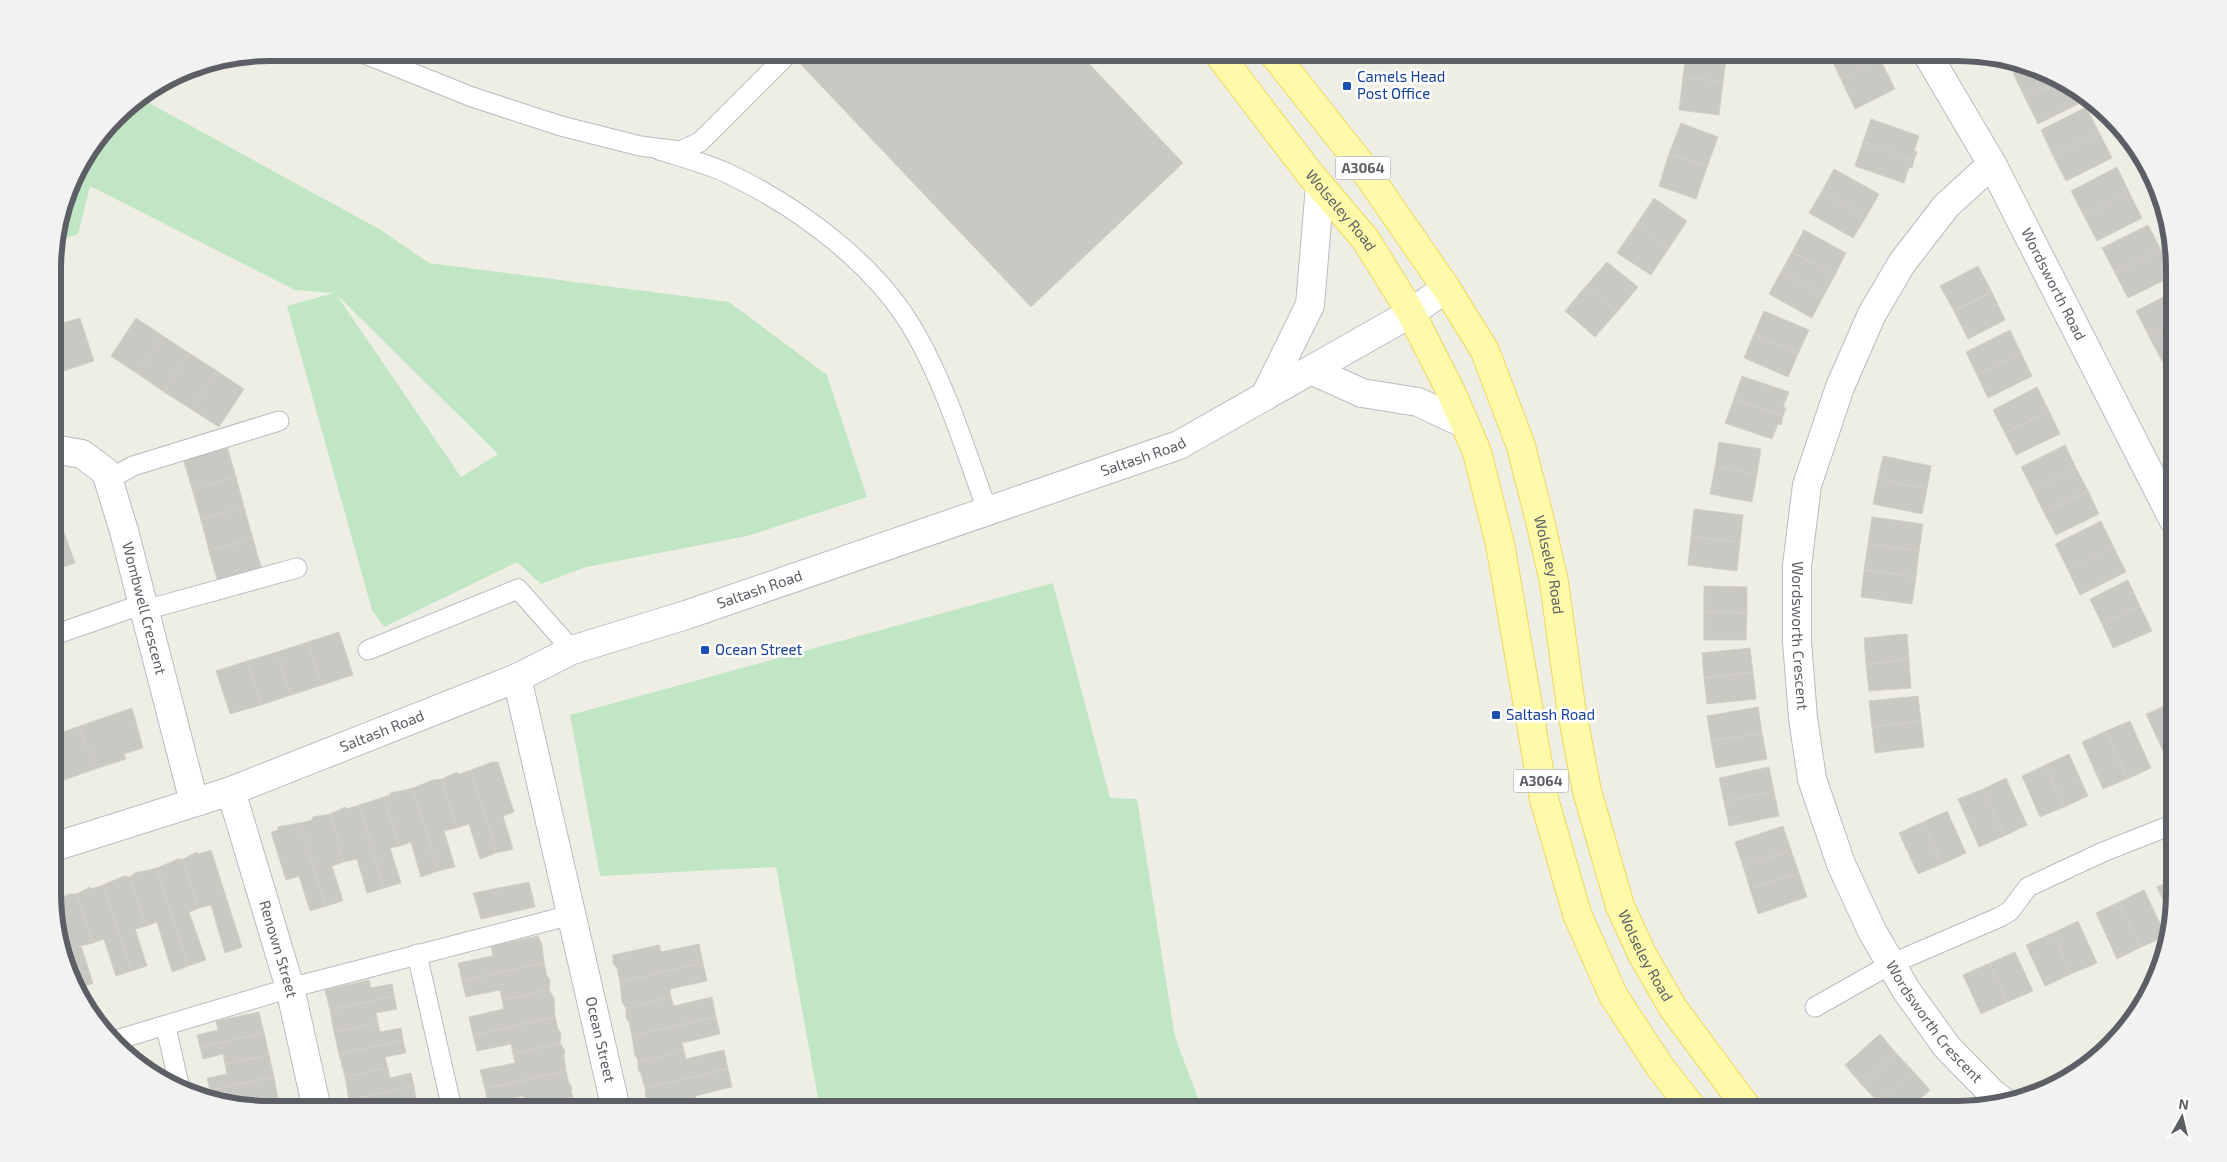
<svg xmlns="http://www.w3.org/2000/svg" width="2227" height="1162" font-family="'Exo 2',sans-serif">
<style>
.green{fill:#c1e6c5;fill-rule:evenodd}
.building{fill:#cac8c2;stroke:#d3d0c3}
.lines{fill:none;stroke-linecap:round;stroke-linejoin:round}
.lane-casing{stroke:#b9bbc0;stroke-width:21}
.street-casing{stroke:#b9bbc0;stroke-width:30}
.secondary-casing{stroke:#babcc2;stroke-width:30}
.primary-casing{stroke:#efd75d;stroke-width:30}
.lane{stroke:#fff;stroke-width:19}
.street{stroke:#fff;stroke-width:28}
.secondary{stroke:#fff;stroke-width:28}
.primary{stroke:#fefaaa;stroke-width:28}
.transit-dot{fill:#1a4fb4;stroke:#fff;stroke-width:2}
.labels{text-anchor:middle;stroke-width:5;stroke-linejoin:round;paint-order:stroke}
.shield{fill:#fff;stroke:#8d8f93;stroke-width:1}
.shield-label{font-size:14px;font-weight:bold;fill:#5c5f65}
.transit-label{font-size:15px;fill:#164399;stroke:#fff;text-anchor:start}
.street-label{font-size:15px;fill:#5c5f65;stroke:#fff}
.rim{fill:none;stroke:#5c5f65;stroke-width:6}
</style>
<rect width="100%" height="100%" fill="#efeee5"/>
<g class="green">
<path d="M140 98 381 230 429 263 729 302 827 375 867 497 747 536 586 567 541 584 517 562 384 627 372 610 287 306 334 293 295 290 90 186 78 234 57 241 75 173 126 106ZM338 297H339L498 454 461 477Z"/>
<path d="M1053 583 1110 798 1137 799 1175 1037 1202 1109H820L776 867 600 876 570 715Z"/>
</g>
<g class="building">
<path d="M789 52H1078L1183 163 1031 307Z"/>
<path d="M1686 52H1727L1723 82 1683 77Z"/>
<path d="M1828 52H1877L1880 59 1841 79Z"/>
<path d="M1880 59 1895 89 1855 109 1841 79Z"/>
<path d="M2023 68 2054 75 2061 80 2025 98 2013 73Z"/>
<path d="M1683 77 1723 82 1719 115 1679 110Z"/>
<path d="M2061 80 2080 93 2084 101 2038 124 2025 98Z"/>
<path d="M2086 107 2099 132 2053 156 2041 130Z"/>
<path d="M1871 119 1919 136 1914 151 1917 152 1914 160 1863 142Z"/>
<path d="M1681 123 1718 137 1707 167 1669 154Z"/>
<path d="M2099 132 2112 158 2066 181 2053 156Z"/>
<path d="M1863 142 1914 160 1912 168 1909 167 1904 183 1855 166Z"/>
<path d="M1669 154 1707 167 1696 199 1659 186Z"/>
<path d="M2117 167 2129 192 2084 216 2071 191Z"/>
<path d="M1834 169 1879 194 1866 217 1822 191Z"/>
<path d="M1822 191 1866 217 1853 238 1809 213Z"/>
<path d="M2129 192 2142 218 2097 241 2084 216Z"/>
<path d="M1654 198 1687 221 1669 248 1636 225Z"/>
<path d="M1636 225 1669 248 1651 275 1617 253Z"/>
<path d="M2148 225 2161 250 2115 273 2102 248Z"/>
<path d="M1804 230 1846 253 1835 275 1792 252Z"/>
<path d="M2161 250 2173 276 2128 298 2115 273Z"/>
<path d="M1792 252 1835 275 1824 295 1781 272Z"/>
<path d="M1607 262 1638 287 1617 312 1586 286Z"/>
<path d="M1978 266 1992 292 1954 311 1940 286Z"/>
<path d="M1781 272 1824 295 1812 318 1769 294Z"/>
<path d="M1586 286 1617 312 1595 337 1565 311Z"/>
<path d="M1992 292 2005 320 1968 339 1954 311Z"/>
<path d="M2173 292V324L2149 336 2136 311Z"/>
<path d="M1764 311 1809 330 1798 354 1754 334Z"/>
<path d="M80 318 94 361 63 371 53 341V326Z"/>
<path d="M136 318 163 336 138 374 111 356Z"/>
<path d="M2173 324V356L2162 361 2149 336Z"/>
<path d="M2010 330 2021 353 1977 375 1966 352Z"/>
<path d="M1754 334 1798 354 1788 377 1744 358Z"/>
<path d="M163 336 189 353 164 392 138 374Z"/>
<path d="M53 341 63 371 53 374Z"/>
<path d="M189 353 217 371 191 409 164 392Z"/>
<path d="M2021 353 2032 376 1988 398 1977 375Z"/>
<path d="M217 371 244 389 219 427 191 409Z"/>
<path d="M1742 376 1789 392 1783 407 1786 408 1783 416 1734 399Z"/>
<path d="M2037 387 2049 411 2005 433 1993 410Z"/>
<path d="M1734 399 1783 416 1781 425 1778 424 1772 439 1725 423Z"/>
<path d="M2049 411 2060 434 2016 455 2005 433Z"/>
<path d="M1719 442 1761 449 1757 474 1715 467Z"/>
<path d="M2065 445 2076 468 2033 490 2021 467Z"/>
<path d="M227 446 236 477 192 489 183 458Z"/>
<path d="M1883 456 1931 466 1927 489 1878 479Z"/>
<path d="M1715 467 1757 474 1752 502 1710 494Z"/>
<path d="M2076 468 2088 491 2044 513 2033 490Z"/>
<path d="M236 477 244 507 201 520 192 489Z"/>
<path d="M1878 479 1927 489 1922 514 1873 504Z"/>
<path d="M2088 491 2099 514 2056 535 2044 513Z"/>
<path d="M244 507 253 539 209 551 201 520Z"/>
<path d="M1694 509 1743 515 1740 542 1691 537Z"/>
<path d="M1872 517 1923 524 1919 551 1868 544Z"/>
<path d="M59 519 75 563 54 570V522Z"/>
<path d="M2101 521 2113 546 2068 570 2055 544Z"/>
<path d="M1691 537 1740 542 1737 571 1688 565Z"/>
<path d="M253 539 262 570 218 583 209 551Z"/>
<path d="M1868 544 1919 551 1916 577 1864 570Z"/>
<path d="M2113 546 2126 572 2080 595 2068 570Z"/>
<path d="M1864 570 1916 577 1912 604 1861 597Z"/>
<path d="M2128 580 2140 606 2102 624 2090 599Z"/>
<path d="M1704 586 1747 587V613L1704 612Z"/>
<path d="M2140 606 2152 631 2113 648 2102 624Z"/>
<path d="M1704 612 1747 613 1746 640H1704Z"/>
<path d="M339 632 353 675 322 685 308 642Z"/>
<path d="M1907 634 1909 660 1866 664 1864 638Z"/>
<path d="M308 642 322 685 291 695 277 652Z"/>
<path d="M1750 648 1753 672 1704 678 1702 653Z"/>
<path d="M277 652 291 695 261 705 247 661Z"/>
<path d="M1909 660 1911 688 1869 691 1866 664Z"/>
<path d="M247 661 261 705 230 714 216 671Z"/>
<path d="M1753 672 1756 699 1707 704 1704 678Z"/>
<path d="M1918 696 1921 721 1872 727 1869 701Z"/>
<path d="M2174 702V719L2167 705Z"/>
<path d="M2167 705 2174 719V751L2165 755 2146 714Z"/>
<path d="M1758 707 1762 733 1711 741 1707 716Z"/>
<path d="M132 708 143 748 124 754 126 759 95 769 80 726Z"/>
<path d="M1921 721 1924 747 1875 753 1872 727Z"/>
<path d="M2130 721 2151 768 2127 779 2106 731Z"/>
<path d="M80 726 95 769 64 780 54 749V735Z"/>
<path d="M2106 731 2127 779 2103 789 2082 742Z"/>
<path d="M1762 733 1767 759 1716 768 1711 741Z"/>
<path d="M54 749 64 780 54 783Z"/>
<path d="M2069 754 2088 796 2064 807 2045 765Z"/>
<path d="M492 762H498L514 812 503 816 513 849 496 853 471 770Z"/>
<path d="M2045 765 2064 807 2040 817 2022 776Z"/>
<path d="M1769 767 1774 791 1724 802 1719 778Z"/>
<path d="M471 770 496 853 480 859 469 824 457 828 442 779 457 772 459 774Z"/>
<path d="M2006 778 2027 825 2004 836 1983 789Z"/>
<path d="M442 779 457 828 444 831 455 867 438 871 413 788 433 780Z"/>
<path d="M413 788 438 871 421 877 411 842 400 846 384 797 390 795 391 793Z"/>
<path d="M1983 789 2004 836 1979 847 1958 799Z"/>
<path d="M1774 791 1779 816 1729 826 1724 802Z"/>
<path d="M384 797 400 846 390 848 401 883 384 888 359 805Z"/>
<path d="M359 805 384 888 367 893 357 859 344 862 330 814 345 807 347 809Z"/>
<path d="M1947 811 1966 853 1942 864 1923 822Z"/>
<path d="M330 814 344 862 332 866 343 901 326 906 300 823 312 820 313 817Z"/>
<path d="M1923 822 1942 864 1918 874 1899 833Z"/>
<path d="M300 823 326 906 310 911 299 876 286 880 271 832 278 830V827Z"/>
<path d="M1783 826 1791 850 1743 866 1735 842Z"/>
<path d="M211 850 242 947 225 953 211 905 199 908 183 859 197 852 199 854Z"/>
<path d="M1791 850 1799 873 1750 889 1743 866Z"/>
<path d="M178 859H183L199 908 189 912 206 960 188 966 157 868Z"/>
<path d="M157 868 188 966 172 972 157 922 146 926 130 877 135 873Z"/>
<path d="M1799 873 1807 897 1758 914 1750 889Z"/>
<path d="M124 876 130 877 146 926 135 929 147 966 131 971 103 885Z"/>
<path d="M2174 879V893L2170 914 2157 887Z"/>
<path d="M529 882 535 907 481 919 473 893Z"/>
<path d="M103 885 131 971 116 976 104 939 93 943 77 894 90 887 92 889Z"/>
<path d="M2144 890 2165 934 2164 937 2141 947 2119 902Z"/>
<path d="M70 894H77L93 943 81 946 93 983 77 989 54 917V901Z"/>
<path d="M2119 902 2141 947 2117 959 2096 913Z"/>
<path d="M54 917 77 989 69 975Z"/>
<path d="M2078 921 2097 963 2071 974 2053 933Z"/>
<path d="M2053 933 2071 974 2045 986 2026 945Z"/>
<path d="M538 936 542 944 544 963 462 981 458 963 493 956 491 946Z"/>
<path d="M699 944 703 963 620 982 617 968 613 964V955L659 945 661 952Z"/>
<path d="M2015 952 2033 991 2007 1002 1990 963Z"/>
<path d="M544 963 547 976 550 980 549 990 502 1000 500 990 466 997 462 981Z"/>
<path d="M703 963 707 981 670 989 671 997 626 1008 622 1002 620 982Z"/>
<path d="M1990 963 2007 1002 1981 1014 1963 975Z"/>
<path d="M369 980 371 988 392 984 394 996 330 1010 325 990Z"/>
<path d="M549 990 554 998 555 1017 473 1035 469 1017 504 1009 502 1000Z"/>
<path d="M394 996 397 1009 376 1013 378 1023 334 1032 330 1010Z"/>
<path d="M671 997 674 1006 712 997 716 1017 632 1036 629 1022 626 1018V1008Z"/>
<path d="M259 1012 264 1033 200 1047 197 1035 218 1030 216 1021Z"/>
<path d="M555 1017 558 1029 561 1033 560 1043 513 1054 511 1044 477 1051 473 1035Z"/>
<path d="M716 1017 720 1034 682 1043 684 1051 638 1062 637 1057 635 1056 632 1036Z"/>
<path d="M378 1023 380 1032 401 1028 403 1040 339 1054 334 1032Z"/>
<path d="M264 1033 269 1055 225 1064 223 1054 203 1059 200 1047Z"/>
<path d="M1880 1034 1896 1053 1861 1084 1845 1065Z"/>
<path d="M403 1040 406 1053 385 1057 388 1068 345 1077 339 1054Z"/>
<path d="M560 1043 565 1051 564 1056 566 1071 485 1089 480 1070 515 1063 513 1054Z"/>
<path d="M724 1050 728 1069 645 1088 641 1074 638 1070V1062L684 1051 686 1059Z"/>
<path d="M1896 1053 1913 1071 1878 1102 1861 1084Z"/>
<path d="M269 1055 274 1077 210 1090 207 1078 227 1074 225 1064Z"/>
<path d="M388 1068 390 1078 411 1073 414 1086 349 1100 345 1077Z"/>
<path d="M728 1069 732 1087 695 1096 697 1104 670 1109 647 1108 645 1088Z"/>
<path d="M566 1071 569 1083 572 1087 571 1091 573 1097 526 1107 523 1096 488 1104 485 1089Z"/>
<path d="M1913 1071 1930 1090 1909 1109H1884L1878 1102Z"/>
<path d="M274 1077 278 1099 252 1105 234 1101 233 1098 227 1100 211 1096 210 1090Z"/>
<path d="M414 1086 416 1098 395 1102 397 1109H351L349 1100Z"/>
<path d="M573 1097 578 1109H526V1107Z"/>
<path d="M278 1099 281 1109 269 1110 252 1105Z"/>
<path d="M697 1104 698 1109H670Z"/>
<path d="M737 1104 738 1109H712Z"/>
</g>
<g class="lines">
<g class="lane-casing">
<g id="lane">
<path d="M360 52 472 97 561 126 640 146 680 151 700 142 789 53"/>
<path d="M659 150C681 157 705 163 727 173 799 207 878 265 917 336 948 391 966 453 988 512"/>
<path d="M108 480 133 466 279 421"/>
<path d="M145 610 297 568"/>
<path d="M54 635 143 604"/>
<path d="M368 650 518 589 572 650"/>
<path d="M417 954 452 1109"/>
<path d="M1815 1007 1891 964 2000 917 2010 911 2028 887 2103 852 2174 824"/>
<path d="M166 1027 180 1089"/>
<path d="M116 1040 290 988 571 915"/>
</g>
</g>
<g class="street-casing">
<g id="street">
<path id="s1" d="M1926 52 1992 164 2173 519"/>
<path id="s2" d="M1992 164 1946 206 1902 263 1872 314 1840 387 1807 485 1797 566V641L1803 718 1812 779 1841 864 1872 931 1906 990 1947 1047 1991 1092 2005 1103"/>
<path id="s3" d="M53 449 82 454 106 472 124 531 194 802"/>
<path id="s4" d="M517 678 616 1109"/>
<path id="s5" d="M231 791 290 988 317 1109"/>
</g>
</g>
<g class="secondary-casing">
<g id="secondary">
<path d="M1311 370 1362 393 1418 402 1465 424"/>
<path d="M1265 396 1310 305 1320 186"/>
<path id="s6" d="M54 847 231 791 517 678 572 650 686 615 1179 445 1411 313 1446 288"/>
</g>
</g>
<g class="primary-casing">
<g id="primary">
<path id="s7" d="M1217 52 1310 174 1366 240 1411 313 1452 394 1477 452 1500 544 1544 799 1577 914 1613 995 1660 1067 1693 1109"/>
<path id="s8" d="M1272 52 1359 162 1446 288 1485 351 1521 446 1541 525 1554 582 1571 707 1587 791 1620 906 1642 954 1673 1008 1748 1109"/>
</g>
</g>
<use href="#lane" class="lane"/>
<use href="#street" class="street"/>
<use href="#secondary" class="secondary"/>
<use href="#primary" class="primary"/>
</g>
<g class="transit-dot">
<rect x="1342" y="81" width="10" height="10" rx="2.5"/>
<rect x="700" y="645" width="10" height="10" rx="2.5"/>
<rect x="1491" y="710" width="10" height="10" rx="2.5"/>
</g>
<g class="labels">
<g class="shield">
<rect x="1335.5" y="156.5" width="55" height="23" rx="4"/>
<rect x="1513.5" y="769.5" width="55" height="23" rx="4"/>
</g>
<g class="shield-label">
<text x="1363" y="173">A3064</text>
<text x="1541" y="786">A3064</text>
</g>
<g class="transit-label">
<text x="1357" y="82">Camels Head<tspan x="1357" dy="17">Post Office</tspan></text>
<text x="715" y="655">Ocean Street</text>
<text x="1506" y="720">Saltash Road</text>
</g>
<g class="street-label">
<text dy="5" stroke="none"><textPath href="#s7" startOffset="201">Wolseley Road</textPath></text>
<text dy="5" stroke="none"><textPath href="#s1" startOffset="265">Wordsworth Road</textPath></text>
<text dy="5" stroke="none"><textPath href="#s6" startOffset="1158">Saltash Road</textPath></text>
<text dy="5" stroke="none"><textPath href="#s8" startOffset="591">Wolseley Road</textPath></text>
<text dy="5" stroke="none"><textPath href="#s6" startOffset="752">Saltash Road</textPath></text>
<text dy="5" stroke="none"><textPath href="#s3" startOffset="201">Wombwell Crescent</textPath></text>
<text dy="5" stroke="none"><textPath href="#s2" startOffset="528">Wordsworth Crescent</textPath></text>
<text dy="5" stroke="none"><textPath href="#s6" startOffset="348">Saltash Road</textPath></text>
<text dy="5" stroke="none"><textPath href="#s5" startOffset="165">Renown Street</textPath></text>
<text dy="5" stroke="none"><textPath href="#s8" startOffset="996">Wolseley Road</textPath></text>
<text dy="5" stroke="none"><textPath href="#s2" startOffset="946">Wordsworth Crescent</textPath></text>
<text dy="5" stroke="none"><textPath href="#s4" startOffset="371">Ocean Street</textPath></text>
</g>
</g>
<path d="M0 0H2227V1162H0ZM269 61H1958A208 208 0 0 1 2166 269V893A208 208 0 0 1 1958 1101H269A208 208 0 0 1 61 893V269A208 208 0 0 1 269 61Z" fill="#f2f2f3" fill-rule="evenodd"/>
<path class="rim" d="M269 61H1958A208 208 0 0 1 2166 269V893A208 208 0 0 1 1958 1101H269A208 208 0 0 1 61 893V269A208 208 0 0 1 269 61Z"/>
<g transform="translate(2182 1117) rotate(8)" stroke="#ffffff" stroke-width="4" paint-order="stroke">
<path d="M0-4L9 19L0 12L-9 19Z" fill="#5c5f65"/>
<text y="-8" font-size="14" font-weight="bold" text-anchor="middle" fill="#5c5f65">N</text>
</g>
</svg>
